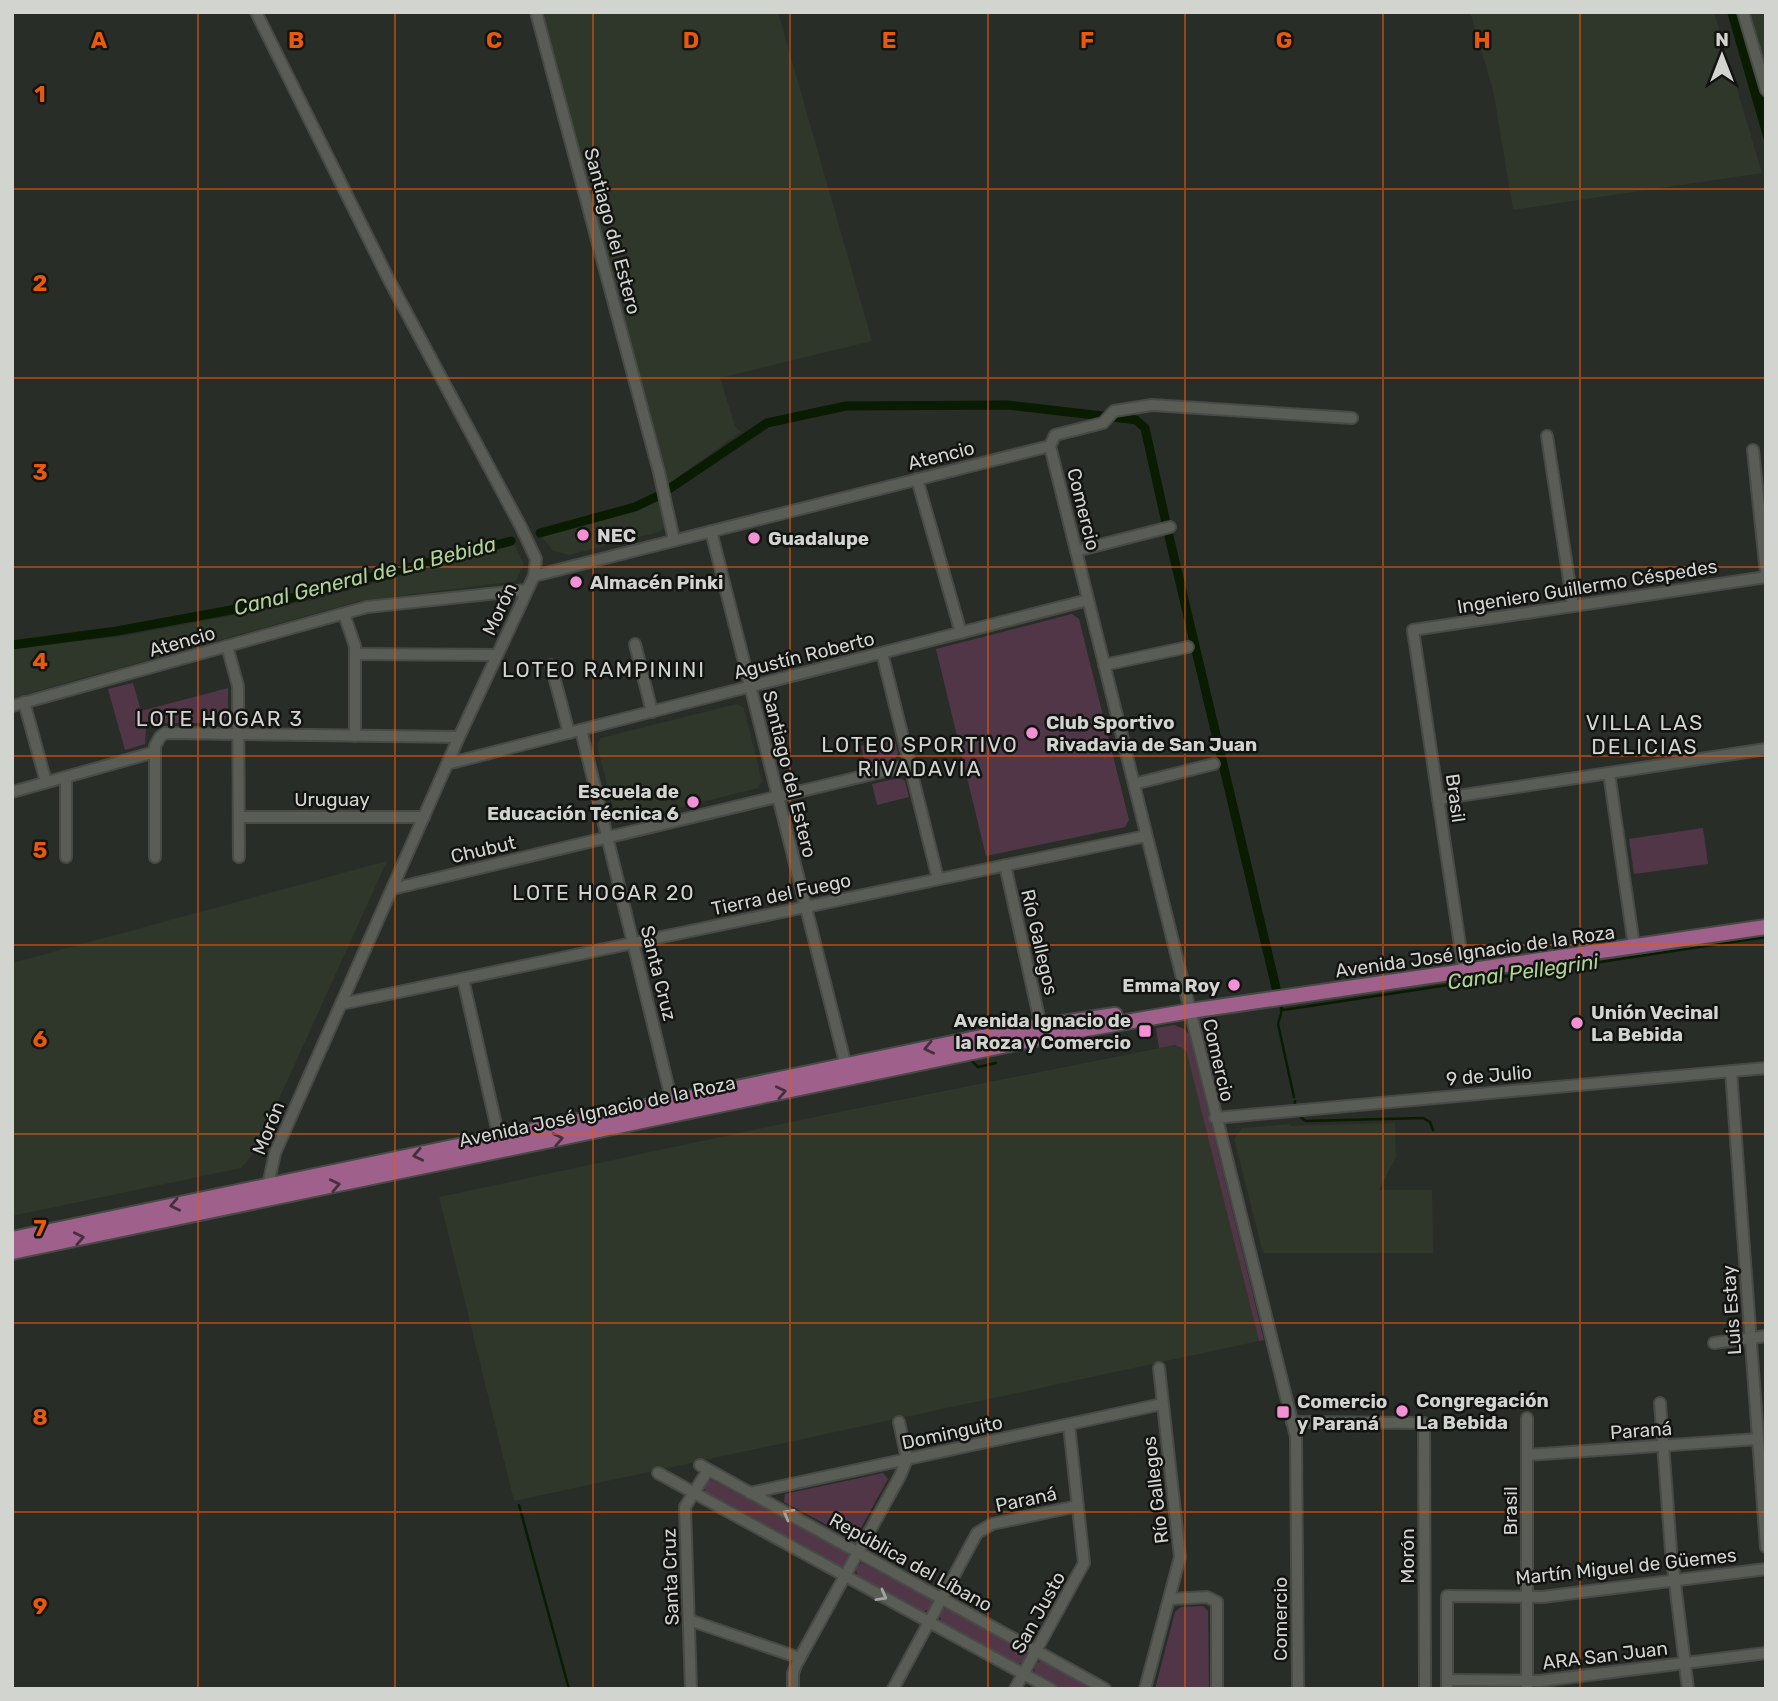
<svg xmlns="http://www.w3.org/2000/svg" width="1778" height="1701" font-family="Rubik,sans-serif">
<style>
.built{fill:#2f362a}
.green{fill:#513648}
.water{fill:#091b00}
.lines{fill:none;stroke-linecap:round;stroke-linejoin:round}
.stream{stroke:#091b00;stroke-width:2.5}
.canal{stroke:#091b00;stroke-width:9}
.minor-casing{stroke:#484a46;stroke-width:14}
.major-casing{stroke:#484a46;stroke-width:18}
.minor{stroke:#595d56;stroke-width:10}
.major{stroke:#9f618c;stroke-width:14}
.oneway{stroke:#442f3d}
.oneway2{stroke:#a2a49f}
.grid{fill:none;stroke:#e8590c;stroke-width:2;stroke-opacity:0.55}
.poi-dot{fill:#f391d6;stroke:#131412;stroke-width:2.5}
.labels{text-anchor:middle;stroke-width:5;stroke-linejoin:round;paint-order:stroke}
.street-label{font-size:19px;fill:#d2d4d0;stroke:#131412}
.poi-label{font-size:19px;font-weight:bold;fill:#d2d4d0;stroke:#131412;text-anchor:start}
.water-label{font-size:21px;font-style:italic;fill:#aed394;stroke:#131412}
.neighbourhood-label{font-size:21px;letter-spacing:2px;fill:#d2d4d0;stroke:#131412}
.grid-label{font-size:23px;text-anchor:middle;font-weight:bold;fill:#e8590c;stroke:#131412;stroke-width:5;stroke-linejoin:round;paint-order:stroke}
</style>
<rect width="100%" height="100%" fill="#292d27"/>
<g class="built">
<path d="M540 12H778L872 341 720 378 735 426 741 432 667 485Z"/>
<path d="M1470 12H1714L1762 173 1513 210 1493 90Z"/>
<path d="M1745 12H1766V83Z"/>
<path d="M659 493 666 526 659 532 569 555 553 551 538 532 642 503Z"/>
<path d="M514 545 524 564 516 581 360 601 12 698V647L119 637 313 600Z"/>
<path d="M737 704 744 708 762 781 758 788 622 822 615 817 597 745 601 738Z"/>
<path d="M387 861 255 1152 241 1168 12 1216V963Z"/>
<path d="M1175 1045 1186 1050 1259 1341 514 1501 439 1197 824 1115Z"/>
<path d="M1395 1123 1396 1157 1379 1190H1432L1433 1253H1263L1234 1139 1242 1128 1290 1124 1291 1126Z"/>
</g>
<g class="green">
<path d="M1072 614 1079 619 1129 820 1125 827 986 856 936 649Z"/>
<path d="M133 683 141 711 228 688V716L222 723H162L146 728 145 744 125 750 108 689Z"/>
<path d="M894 737 898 753 895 759 866 766 861 746Z"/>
<path d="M899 778 905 781 909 797 877 805 872 784Z"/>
<path d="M1703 828 1708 864 1634 874 1629 839Z"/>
<path d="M1174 1025 1184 1029 1189 1034 1264 1340 1259 1341 1186 1050 1175 1045 1159 1048 1156 1028Z"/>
<path d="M883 1473 888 1479 857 1535 850 1537 784 1502 785 1494Z"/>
<path d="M712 1480 846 1552 849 1558 845 1566 839 1567 707 1495 704 1487 707 1481Z"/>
<path d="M862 1563 928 1597 932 1602 930 1609 921 1612 859 1578 856 1571 857 1567Z"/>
<path d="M1203 1606 1208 1611 1209 1689H1155L1175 1612 1181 1607Z"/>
<path d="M949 1609 1023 1649 1026 1653V1659L1022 1663H1015L942 1623 939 1614 943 1609Z"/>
<path d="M1041 1661H1045L1096 1689H1061L1035 1673 1034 1665Z"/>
</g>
<path class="water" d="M1727 12H1741L1766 100V147Z"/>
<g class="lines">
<g class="stream">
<path d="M1281 1012V1007L1283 1010 1766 937"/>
<path d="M1281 1014 1278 1024 1294 1097"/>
<path d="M971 1060 978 1067 996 1063"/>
<path d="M1295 1101V1104"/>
<path d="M1299 1116 1306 1121 1423 1118 1430 1122 1433 1130"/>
<path d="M519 1505 569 1689"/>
</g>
<g class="canal">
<path d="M1113 417 1136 420 1145 428 1166 523"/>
<path d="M669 489 767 423 846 406 1008 405 1103 416"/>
<path d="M1168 532 1277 992"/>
<path d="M540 533 635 507 660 495"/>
<path d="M12 645 117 631 280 601 511 541"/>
</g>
<g class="minor-casing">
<g id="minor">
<path d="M256 12 389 280 521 527 536 559 534 576 459 737 275 1153 267 1190"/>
<path d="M536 12 659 472 674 540"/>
<path d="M1743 12 1766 90"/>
<path d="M1547 436 1573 606"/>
<path d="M1050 446 1296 1437 1298 1689"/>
<path d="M1050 446 1055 435 1103 423 1114 411 1152 405 1352 418"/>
<path d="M1753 450 1766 573"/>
<path d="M917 479 961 633"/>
<path d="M711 531 846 1066"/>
<path d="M1076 551 1170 527"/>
<path d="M534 576 1050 446"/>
<path d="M344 614 355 646V736"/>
<path d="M635 644 652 712"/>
<path d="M227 646 238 686 239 857"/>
<path d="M882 653 938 879"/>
<path d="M355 654 496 655"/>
<path d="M551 665 569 733"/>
<path d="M1104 665 1188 647"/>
<path d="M24 702 46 782"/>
<path d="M12 706 367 607 527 590"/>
<path d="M581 730 672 1102"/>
<path d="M447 764 1088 600"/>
<path d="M1609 773 1634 946"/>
<path d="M1134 784 1214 764"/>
<path d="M12 792 155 752"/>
<path d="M1438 799 1766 749"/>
<path d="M239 817H424"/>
<path d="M66 857V777"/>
<path d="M155 857V746L160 737 165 733 459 737"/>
<path d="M1005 865 1041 1026"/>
<path d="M392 889 910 765"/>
<path d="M1464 972 1413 630 1766 577"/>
<path d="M463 979 499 1138"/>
<path d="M341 1004 1146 836"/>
<path d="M1731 1071 1766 1547"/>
<path d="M1215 1118 1766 1068"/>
<path d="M1714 1343 1766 1336"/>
<path d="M1660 1403 1671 1551 1688 1689"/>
<path d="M1527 1418V1689"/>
<path d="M1292 1422 1424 1423 1425 1689"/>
<path d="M1527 1455 1758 1439"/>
<path d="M700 1465 1105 1689"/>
<path d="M658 1473 1051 1689"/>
<path d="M750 1493 1162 1404"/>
<path d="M1169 1599 1207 1597 1217 1602V1689"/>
<path d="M689 1620 800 1658"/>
<path d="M1447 1680 1540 1681 1766 1653"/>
<path d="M691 1689 685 1507 708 1470"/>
<path d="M793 1689V1673L797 1663 900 1476 907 1459 899 1422"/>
<path d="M893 1689 977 1533 992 1524 1078 1506"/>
<path d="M1015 1689 1084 1563 1069 1425"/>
<path d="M1145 1689 1180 1557 1159 1368"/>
<path d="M1447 1689V1596L1542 1597 1766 1569"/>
</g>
</g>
<g class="major-casing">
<g id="major">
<path d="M12 1239 1015 1030 1115 1015"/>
<path d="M12 1252 1074 1031 1190 1011 1766 927"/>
</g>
</g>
<use href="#minor" class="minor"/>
<use href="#major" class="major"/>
</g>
<defs><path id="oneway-chevron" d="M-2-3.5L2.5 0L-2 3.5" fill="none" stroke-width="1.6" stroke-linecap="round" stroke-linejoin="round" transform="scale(1.75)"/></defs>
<g class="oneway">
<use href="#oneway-chevron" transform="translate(929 1048) rotate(168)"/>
<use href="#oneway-chevron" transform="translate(781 1092) rotate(-12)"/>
<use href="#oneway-chevron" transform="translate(558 1139) rotate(-12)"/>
<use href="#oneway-chevron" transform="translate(418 1155) rotate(168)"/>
<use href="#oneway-chevron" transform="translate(335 1185) rotate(-12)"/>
<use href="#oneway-chevron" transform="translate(175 1205) rotate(168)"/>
<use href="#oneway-chevron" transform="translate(79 1238) rotate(-12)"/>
</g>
<g class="oneway2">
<use href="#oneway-chevron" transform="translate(788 1514) rotate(-151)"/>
<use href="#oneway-chevron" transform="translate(882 1596) rotate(29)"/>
</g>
<path class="grid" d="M198 12V1689M395 12V1689M593 12V1689M790 12V1689M988 12V1689M1185 12V1689M1383 12V1689M1580 12V1689M12 189H1766M12 378H1766M12 567H1766M12 756H1766M12 945H1766M12 1134H1766M12 1323H1766M12 1512H1766"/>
<g class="poi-dot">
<circle cx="583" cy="535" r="7"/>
<circle cx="754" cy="538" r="7"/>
<circle cx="576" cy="582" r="7"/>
<circle cx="1032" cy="733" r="7"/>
<circle cx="693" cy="802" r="7"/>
<circle cx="1234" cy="985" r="7"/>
<circle cx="1577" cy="1023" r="7"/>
<rect x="1138" y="1024" width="14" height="14" rx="3.5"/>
<circle cx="1402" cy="1411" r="7"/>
<rect x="1276" y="1405" width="14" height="14" rx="3.5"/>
</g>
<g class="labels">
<g class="street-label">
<text transform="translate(613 231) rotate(75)" y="7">Santiago del Estero</text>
<text transform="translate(941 455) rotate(-14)" y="7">Atencio</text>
<text transform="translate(1084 509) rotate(76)" y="7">Comercio</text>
<text transform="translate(1587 586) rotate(-9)" y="7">Ingeniero Guillermo Céspedes</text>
<text transform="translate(499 609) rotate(-65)" y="7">Morón</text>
<text transform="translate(182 641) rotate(-16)" y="7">Atencio</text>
<text transform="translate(804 655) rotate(-14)" y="7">Agustín Roberto</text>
<text transform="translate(790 774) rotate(76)" y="7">Santiago del Estero</text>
<text transform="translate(1456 798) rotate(82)" y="7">Brasil</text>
<text x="332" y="806">Uruguay</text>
<text transform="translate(483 849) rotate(-13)" y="7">Chubut</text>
<text transform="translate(781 894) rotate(-12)" y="7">Tierra del Fuego</text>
<text transform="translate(1040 942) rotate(77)" y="7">Río Gallegos</text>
<text transform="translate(1475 951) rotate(-8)" y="7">Avenida José Ignacio de la Roza</text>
<text transform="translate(659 973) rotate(76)" y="7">Santa Cruz</text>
<text transform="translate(1219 1060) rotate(77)" y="7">Comercio</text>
<text transform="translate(1489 1075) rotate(-5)" y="7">9 de Julio</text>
<text transform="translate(597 1111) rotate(-12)" y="7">Avenida José Ignacio de la Roza</text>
<text transform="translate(268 1128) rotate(-68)" y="7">Morón</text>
<text transform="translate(1731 1310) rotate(-94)" y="7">Luis Estay</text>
<text transform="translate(1641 1430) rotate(-4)" y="7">Paraná</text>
<text transform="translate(952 1432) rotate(-12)" y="7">Dominguito</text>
<text transform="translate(1155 1490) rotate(-97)" y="7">Río Gallegos</text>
<text transform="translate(1026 1499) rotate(-12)" y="7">Paraná</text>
<text transform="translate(1510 1511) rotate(-90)" y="7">Brasil</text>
<text transform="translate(1407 1556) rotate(-90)" y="7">Morón</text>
<text transform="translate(911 1562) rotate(29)" y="7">República del Líbano</text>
<text transform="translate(1626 1566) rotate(-6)" y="7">Martín Miguel de Güemes</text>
<text transform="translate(670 1577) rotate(-92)" y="7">Santa Cruz</text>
<text transform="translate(1038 1612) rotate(-61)" y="7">San Justo</text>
<text transform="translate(1280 1619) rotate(-90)" y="7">Comercio</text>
<text transform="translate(1605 1655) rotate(-7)" y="7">ARA San Juan</text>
</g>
<g class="poi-label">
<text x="597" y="542">NEC</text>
<text x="768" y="545">Guadalupe</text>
<text x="590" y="589">Almacén Pinki</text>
<text x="1046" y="729">Club Sportivo<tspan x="1046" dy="22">Rivadavia de San Juan</tspan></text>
<text x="679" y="798" text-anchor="end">Escuela de<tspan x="679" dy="22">Educación Técnica 6</tspan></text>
<text x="1220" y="992" text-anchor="end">Emma Roy</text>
<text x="1591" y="1019">Unión Vecinal<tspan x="1591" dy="22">La Bebida</tspan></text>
<text x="1131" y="1027" text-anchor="end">Avenida Ignacio de<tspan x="1131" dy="22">la Roza y Comercio</tspan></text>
<text x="1416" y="1407">Congregación<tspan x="1416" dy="22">La Bebida</tspan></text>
<text x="1297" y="1408">Comercio<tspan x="1297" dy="22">y Paraná</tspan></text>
</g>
<g class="water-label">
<text transform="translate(365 576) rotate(-14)" y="7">Canal General de La Bebida</text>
<text transform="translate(1523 972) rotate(-8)" y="7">Canal Pellegrini</text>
</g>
<g class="neighbourhood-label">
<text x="604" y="677">LOTEO RAMPININI</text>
<text x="220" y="726">LOTE HOGAR 3</text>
<text x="1645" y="730">VILLA LAS<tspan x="1645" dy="24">DELICIAS</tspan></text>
<text x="920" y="752">LOTEO SPORTIVO<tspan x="920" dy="24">RIVADAVIA</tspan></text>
<text x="604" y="900">LOTE HOGAR 20</text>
</g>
</g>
<g class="grid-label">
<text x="99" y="48">A</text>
<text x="296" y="48">B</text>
<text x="494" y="48">C</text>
<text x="691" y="48">D</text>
<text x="889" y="48">E</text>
<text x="1087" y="48">F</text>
<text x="1284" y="48">G</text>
<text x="1482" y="48">H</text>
<text x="40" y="102">1</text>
<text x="40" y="291">2</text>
<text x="40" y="480">3</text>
<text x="40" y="669">4</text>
<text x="40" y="858">5</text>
<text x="40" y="1047">6</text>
<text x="40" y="1236">7</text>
<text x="40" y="1425">8</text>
<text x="40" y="1614">9</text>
</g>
<rect width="1778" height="1701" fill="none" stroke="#d2d4d0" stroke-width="28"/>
<g transform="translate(1722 56)" stroke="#131412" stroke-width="5" paint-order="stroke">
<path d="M0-5L12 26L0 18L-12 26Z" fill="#d2d4d0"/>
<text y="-10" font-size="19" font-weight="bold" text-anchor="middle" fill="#d2d4d0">N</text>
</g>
</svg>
